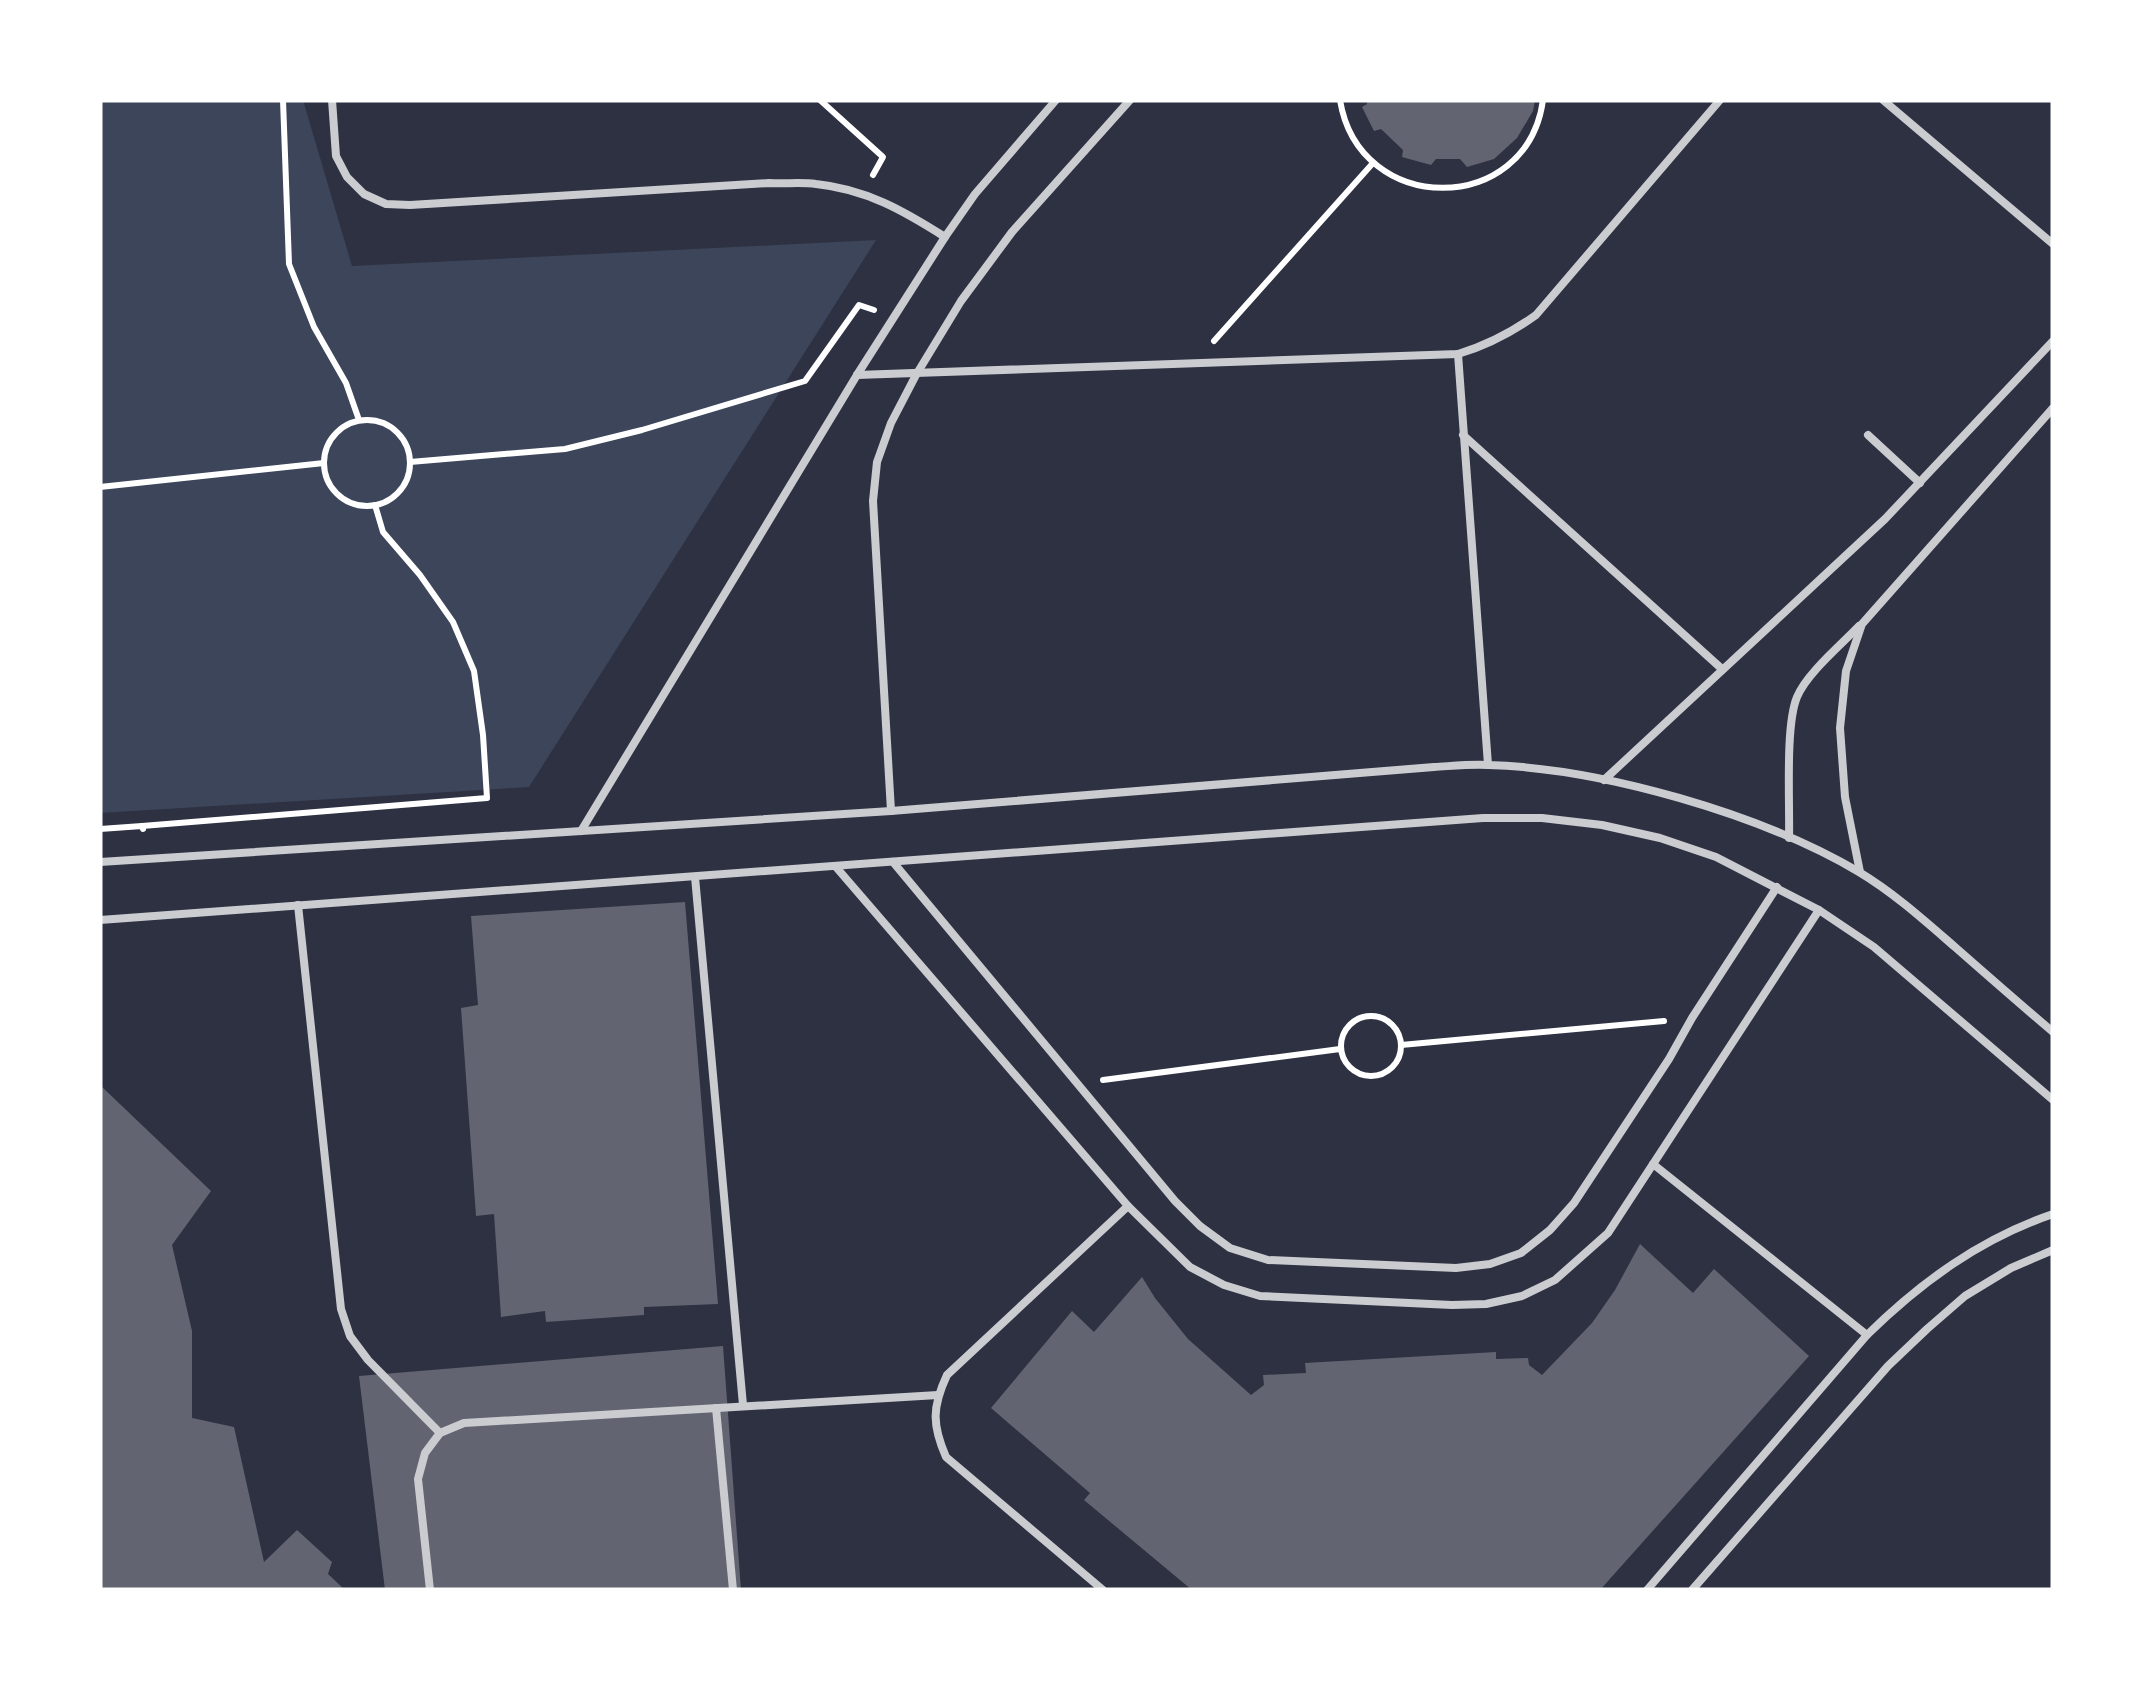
<svg xmlns="http://www.w3.org/2000/svg" width="2153" height="1690" font-family="Karla,sans-serif">
<style>
.green{fill:#3c4559}
.building{fill:#626471}
.lines{fill:none;stroke-linecap:round;stroke-linejoin:round}
.path{stroke:#fff;stroke-width:6}
.service{stroke:#caccd0;stroke-width:8}
</style>
<rect width="100%" height="100%" fill="#2d3142"/>
<path class="green" d="M100 100H303L352 266 876 240 529 787 100 813Z"/>
<g class="building">
<path d="M1367 100H1535L1533 111 1517 138 1494 159 1467 167 1460 159H1436L1431 165 1402 157 1403 150 1381 129 1374 131 1362 107 1367 104Z"/>
<path d="M685 902 718 1304 644 1307V1315L546 1322 545 1311 501 1317 494 1214 476 1216 461 1008 478 1005 471 916Z"/>
<path d="M100 1085 211 1191 172 1245 192 1331V1418L234 1427 264 1562 297 1530 332 1562 328 1574 345 1590H100Z"/>
<path d="M1640 1244 1693 1293 1714 1269 1809 1356 1600 1590H1192L1084 1500 1090 1493 991 1408 1072 1311 1094 1332 1142 1277 1155 1298 1188 1339 1251 1395 1264 1385 1263 1375 1306 1373 1305 1363 1496 1352V1359L1528 1358 1529 1365 1542 1375 1592 1323 1615 1290Z"/>
<path d="M723 1346 741 1590H385L359 1376Z"/>
</g>
<g class="lines">
<g class="path">
<path d="M283 100 289 264 314 327 346 383 359 420"/>
<path d="M820 100 883 157 873 175"/>
<path d="M1340 100C1359 217 1527 217 1543 100"/>
<path d="M1214 341 1373 163"/>
<circle cx="367" cy="463" r="43"/>
<path d="M410 462 565 449 642 430 805 381 859 305 874 310"/>
<path d="M100 487 324 463"/>
<path d="M142 826 487 798 483 735 474 671 453 622 420 575 383 532 375 505"/>
<path d="M100 829 142 826 143 829"/>
<circle cx="1371" cy="1046" r="30"/>
<path d="M1401 1045 1664 1021"/>
<path d="M1103 1080 1340 1049"/>
</g>
<g class="service">
<path d="M332 100 336 156 347 177 364 194 386 204 410 205 769 183C785 184 801 182 816 184 866 189 904 211 945 237"/>
<path d="M1883 100 2053 244"/>
<path d="M1458 354 1488 765"/>
<path d="M857 375 1458 354C1488 345 1511 333 1536 315L1720 100"/>
<path d="M1463 435 1722 669"/>
<path d="M1868 435 1920 483"/>
<path d="M1604 780 1885 519 2053 341"/>
<path d="M891 811 873 501 877 462 891 423 916 375 961 301 1012 232 1130 100"/>
<path d="M581 831 857 375 945 237 975 194 1056 100"/>
<path d="M1789 838C1790 803 1785 726 1797 697 1807 673 1841 645 1859 626"/>
<path d="M100 862 891 811 1434 767C1452 766 1470 764 1488 765 1601 768 1761 814 1859 872 1894 893 1925 921 1955 947 1988 976 2020 1004 2053 1032"/>
<path d="M893 862 1175 1201 1200 1226 1230 1248 1268 1260 1456 1268 1490 1264 1521 1253 1550 1230 1574 1203 1669 1059 1692 1018 1777 887"/>
<path d="M836 867 1128 1206 1190 1267 1224 1285 1260 1296 1452 1305 1486 1304 1522 1296 1555 1280 1608 1233 1819 910"/>
<path d="M1860 872 1845 797 1840 728 1846 671 1862 624 2053 408"/>
<path d="M695 877 743 1405"/>
<path d="M298 905 341 1309 350 1336 368 1360 440 1433"/>
<path d="M100 920 1483 818H1542L1602 825 1660 838 1716 857 1819 910 1874 947 2053 1100"/>
<path d="M1653 1164 1867 1335"/>
<path d="M716 1408 733 1590"/>
<path d="M430 1590 418 1479 425 1453 440 1433 464 1423 938 1395"/>
<path d="M1103 1590 946 1457C932 1425 932 1407 947 1375L1128 1206"/>
<path d="M1647 1590 1867 1335C1921 1282 1980 1239 2053 1214"/>
<path d="M1692 1590 1888 1366 1927 1329 1965 1296 2011 1268 2053 1250"/>
</g>
</g>
<rect width="2153" height="1690" fill="none" stroke="#ffffff" stroke-width="205"/>
</svg>
